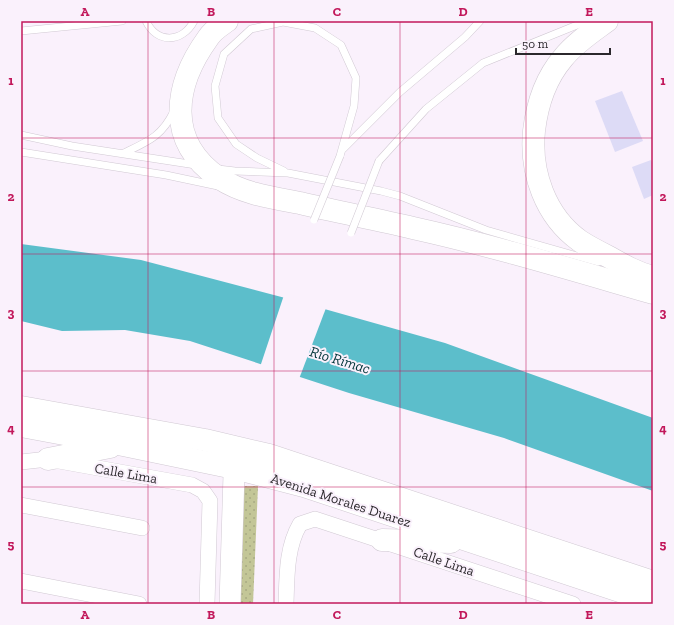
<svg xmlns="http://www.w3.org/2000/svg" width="674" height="625" font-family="'Zilla Slab',serif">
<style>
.grass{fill:url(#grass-dots)}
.water{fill:#5cbecb}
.pier{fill:#faf1fc}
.building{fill:#dddbf6}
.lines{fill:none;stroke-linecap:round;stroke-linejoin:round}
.lane-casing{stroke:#d1c9d3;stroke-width:8}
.street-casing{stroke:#d1c9d3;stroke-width:16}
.secondary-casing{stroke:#d1c9d3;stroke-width:22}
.primary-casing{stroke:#d1c9d3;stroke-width:23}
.highway-casing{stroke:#d1c9d3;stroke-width:23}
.lane{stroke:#fff;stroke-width:7}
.street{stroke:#fff;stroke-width:15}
.secondary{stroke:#fff;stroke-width:21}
.primary{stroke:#fff;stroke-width:22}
.highway{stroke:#fff;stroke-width:22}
.lane-bridge-casing{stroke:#d1c9d3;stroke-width:8;stroke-linecap:butt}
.lane-bridge{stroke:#fff;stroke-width:7}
.grid{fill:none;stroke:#c2185b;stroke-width:1;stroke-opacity:0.55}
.labels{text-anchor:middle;stroke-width:4;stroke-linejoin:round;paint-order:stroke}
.street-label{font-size:14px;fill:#2b282c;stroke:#faf1fc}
.water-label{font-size:15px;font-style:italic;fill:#023439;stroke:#faf1fc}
.neatline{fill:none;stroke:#c2185b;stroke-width:1.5}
.grid-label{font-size:13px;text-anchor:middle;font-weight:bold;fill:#c2185b}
</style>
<defs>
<pattern id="grass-dots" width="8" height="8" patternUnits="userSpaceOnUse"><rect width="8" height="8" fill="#c3c697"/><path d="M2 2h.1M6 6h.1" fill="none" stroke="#a8aa82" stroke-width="1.8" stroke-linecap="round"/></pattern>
</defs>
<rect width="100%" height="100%" fill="#faf1fc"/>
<path class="grass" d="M243 486H258L253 604H238Z"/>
<path class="water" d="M21 244 141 260 289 299 445 343 653 418V491L504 438 349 393 190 341 125 330 62 331 21 321Z"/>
<path class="pier" d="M284 295 326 308 299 379 260 367Z"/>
<g class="building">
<path d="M622 91 643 141 615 152 595 101Z"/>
<path d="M651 160 653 164V195L644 199 632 167Z"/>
</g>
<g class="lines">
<g class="lane-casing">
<g id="lane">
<path d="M146 21C157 44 182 43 194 21"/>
<path d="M21 31 122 21"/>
<path d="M21 135 72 146 196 165"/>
<path d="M343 149 400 92 465 37 480 21"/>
<path d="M21 152 166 175 218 186"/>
<path d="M124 153C149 141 162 136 174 111"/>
<path d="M379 161 426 109 483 63 587 21"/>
<path d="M218 169 235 171 288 173 381 191 400 196 486 230 598 262"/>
<path d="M284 171 257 158 236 144 218 118 215 86 224 54 251 29 283 22 315 28 341 45 356 78 354 106 340 156"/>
</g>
</g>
<g class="street-casing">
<g id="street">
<path d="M21 462 48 459 192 485 203 491 210 501 207 604"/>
<path d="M21 505 142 528"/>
<path d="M21 581 139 604"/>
<path d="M286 604C287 577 286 548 300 524L315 519 573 604"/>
</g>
</g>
<g class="secondary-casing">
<path id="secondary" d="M230 604 234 474"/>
</g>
<g class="primary-casing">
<g id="primary">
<path d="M227 21C220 26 212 31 208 38 174 85 165 141 219 178 243 194 273 198 300 203 338 212 375 219 413 228 494 246 573 270 653 293"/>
<path d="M607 21C592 32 575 43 563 58 546 78 537 105 534 131 530 172 545 216 580 241 589 247 599 252 609 257 623 265 637 273 653 277"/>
</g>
</g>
<g class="highway-casing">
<g id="highway">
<path d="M21 407 205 440 269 455 653 582"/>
<path d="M21 426 123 445 234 468 304 486 653 602"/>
<path d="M48 459 110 447"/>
<path d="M382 540 451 542"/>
</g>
</g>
<use href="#lane" class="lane"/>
<use href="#street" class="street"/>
<use href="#secondary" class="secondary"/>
<use href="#primary" class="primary"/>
<use href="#highway" class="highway"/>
<g class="lane-bridge-casing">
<g id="lane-bridge">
<path d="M314 220 340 156"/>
<path d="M351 233 379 161"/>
</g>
</g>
<use href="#lane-bridge" class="lane-bridge"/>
</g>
<path class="grid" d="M148 21V604M274 21V604M400 21V604M526 21V604M21 138H653M21 254H653M21 371H653M21 487H653"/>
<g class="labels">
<g class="street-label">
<text transform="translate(126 473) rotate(10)" y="5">Calle Lima</text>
<text transform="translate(341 500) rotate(18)" y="5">Avenida Morales Duarez</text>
<text transform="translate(444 561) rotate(19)" y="5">Calle Lima</text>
</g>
<g class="water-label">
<text transform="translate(340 360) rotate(17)" y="5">Río Rímac</text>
</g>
</g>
<rect width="674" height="625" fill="none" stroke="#faf1fc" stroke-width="44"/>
<path d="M516 48v6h94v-6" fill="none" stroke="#2b282c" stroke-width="2"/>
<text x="522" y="48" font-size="12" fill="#2b282c" stroke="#faf1fc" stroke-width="3" paint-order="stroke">50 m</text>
<rect x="22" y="22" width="630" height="581" class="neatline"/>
<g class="grid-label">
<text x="85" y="16">A</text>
<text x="211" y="16">B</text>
<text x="337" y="16">C</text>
<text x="463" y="16">D</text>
<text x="589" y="16">E</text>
<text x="11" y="85">1</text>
<text x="663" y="85">1</text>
<text x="11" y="201">2</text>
<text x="663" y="201">2</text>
<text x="11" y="317">3</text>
<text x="663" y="317">3</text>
<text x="11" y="433">4</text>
<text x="663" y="433">4</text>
<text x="11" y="549">5</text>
<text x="663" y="549">5</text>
<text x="85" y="619">A</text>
<text x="211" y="619">B</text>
<text x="337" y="619">C</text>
<text x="463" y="619">D</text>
<text x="589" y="619">E</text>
</g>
</svg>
